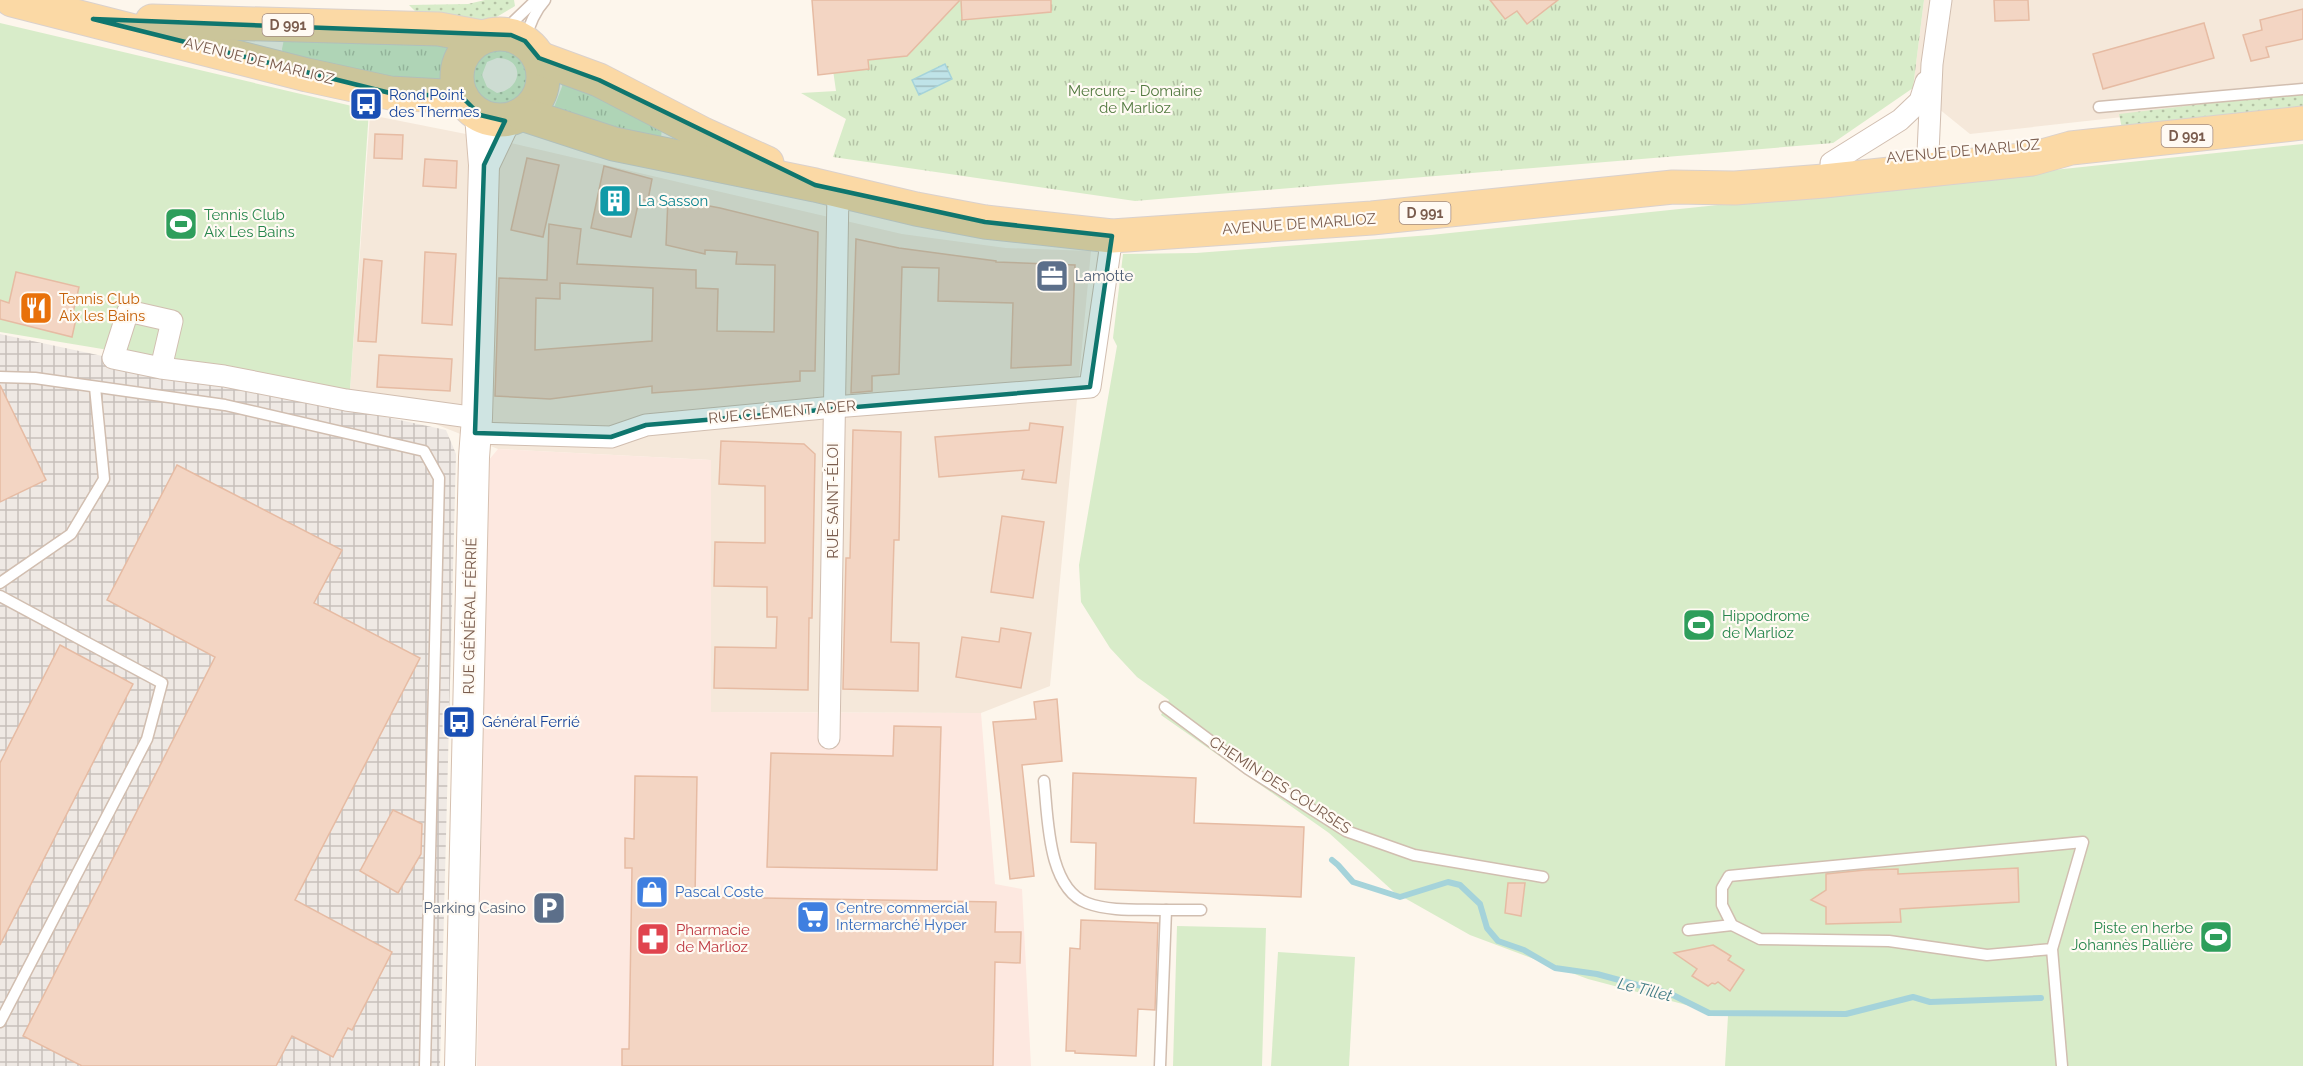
<svg xmlns="http://www.w3.org/2000/svg" width="2303" height="1066" font-family="Raleway,sans-serif">
<style>
.residential{fill:#f5e8da}
.commercial{fill:#fde8e0}
.industrial{fill:url(#industrial-grid)}
.grass{fill:url(#grass-dots);fill-rule:evenodd}
.park{fill:url(#park-tufts)}
.garden{fill:#d8ecc9}
.water{fill:url(#water-rules);stroke:#a5d3da;stroke-width:1.5}
.lines{fill:none;stroke-linecap:round;stroke-linejoin:round}
.stream{stroke:#a5d3da;stroke-width:6}
.building{fill:#f3d5c3;stroke:#e6bba3;stroke-width:1.5;fill-rule:evenodd}
.service-casing{stroke:#d1beb0;stroke-width:13}
.minor-casing{stroke:#d1beb0;stroke-width:23}
.secondary-casing{stroke:#d6c0b0;stroke-width:32}
.primary-casing{stroke:#dad1cd;stroke-width:35}
.service{stroke:#fff;stroke-width:10}
.minor{stroke:#fff;stroke-width:21}
.secondary{stroke:#fff;stroke-width:30}
.primary{stroke:#fbd9a5;stroke-width:33}
.marked{fill:#0f766e;fill-opacity:0.2;stroke:#0f766e;stroke-width:4.5;stroke-linejoin:round}
.labels{text-anchor:middle;stroke-width:4.5;stroke-linejoin:round;paint-order:stroke}
.shield{fill:#fffaf3;stroke:#a28b7f;stroke-width:1.5}
.shield-label{font-size:14px;font-weight:bold;fill:#7a5c4d}
.street-label{font-size:15px;fill:#7a5c4d;stroke:#fffaf3}
.park-label{font-size:15px;fill:#537a41;stroke:#fffaf3}
.transit-label{font-size:15px;fill:#164399;stroke:#fffaf3;text-anchor:start}
.culture-label{font-size:15px;fill:#0d838f;stroke:#fffaf3;text-anchor:start}
.leisure-label{font-size:15px;fill:#27864d;stroke:#fffaf3;text-anchor:start}
.service-label{font-size:15px;fill:#4e5e75;stroke:#fffaf3;text-anchor:start}
.food-label{font-size:15px;fill:#c56008;stroke:#fffaf3;text-anchor:start}
.shop-label{font-size:15px;fill:#366cbe;stroke:#fffaf3;text-anchor:start}
.health-label{font-size:15px;fill:#be3a42;stroke:#fffaf3;text-anchor:start}
.water-label{font-size:16px;font-style:italic;fill:#437c86;stroke:#fffaf3}
</style>
<defs>
<pattern id="industrial-grid" width="8" height="8" patternUnits="userSpaceOnUse" patternTransform="scale(1.5)"><rect width="8" height="8" fill="#efe9e4"/><path d="M0 4h8M4 0v8" fill="none" stroke="#c7c0bb"/></pattern>
<pattern id="grass-dots" width="8" height="8" patternUnits="userSpaceOnUse" patternTransform="scale(1.5)"><rect width="8" height="8" fill="#d8ecc9"/><path d="M2 2h.1M6 6h.1" fill="none" stroke="#b4c2a5" stroke-width="1.8" stroke-linecap="round"/></pattern>
<pattern id="park-tufts" width="24" height="20" patternUnits="userSpaceOnUse" patternTransform="scale(1.5)"><rect width="24" height="20" fill="#d8ecc9"/><path d="M3 7l-1-3M5 7V3M7 7l1-3M15 17l-1-3M17 17v-4M19 17l1-3" fill="none" stroke="#b4c2a5"/></pattern>
<pattern id="water-rules" width="6" height="5" patternUnits="userSpaceOnUse" patternTransform="scale(1.5)"><rect width="6" height="5" fill="#bfe3e8"/><path d="M0 2.5h6" fill="none" stroke="#a0bbbe"/></pattern>
</defs>
<rect width="100%" height="100%" fill="#fdf6ec"/>
<g class="residential">
<path d="M1924 0H2303V97L1970 134 1913 88Z"/>
<path d="M370 115 511 143 902 234 1006 248 1091 251 1050 686 981 713 711 712V460L498 449 350 390Z"/>
</g>
<path class="commercial" d="M498 449 711 460V712L981 713 995 884 1022 889 1031 1066H477L488 461Z"/>
<path class="industrial" d="M0 334 446 430 456 454 440 1066H0Z"/>
<g class="grass">
<path d="M485 0H514L515 6 495 18 478 22 418 14 409 5 468 4Z"/>
<path d="M499 46C519 49 533 65 528 85 526 92 519 98 512 102 477 119 456 67 482 51 487 48 494 47 499 46ZM497 58C525 58 523 89 497 93L487 87 482 75 487 62Z"/>
<path d="M2303 92V120L2125 143 2119 114Z"/>
</g>
<g class="park">
<path d="M823 0H1924L1913 88 1833 143 1135 201 833 157 846 119 801 93 836 91Z"/>
<path d="M284 39 449 40 442 67V85L284 61 282 49Z"/>
<path d="M565 79 662 129 661 137 551 115Z"/>
</g>
<g class="garden">
<path d="M0 23 369 110 350 390 0 332Z"/>
<path d="M2303 144V1066H1725L1728 1016 1588 979 1470 935 1394 892 1329 833 1161 715 1169 700 1137 677 1110 648 1081 602 1079 565 1117 346 1113 338 1123 254 1196 253 1431 235Z"/>
<path d="M1177 926 1266 928 1262 1066H1173Z"/>
<path d="M1278 952 1355 957 1349 1066H1271Z"/>
</g>
<path class="water" d="M945 64 952 79 919 95 912 80Z"/>
<g class="lines">
<path class="stream" d="M1332 860 1338 865 1353 882 1400 897 1448 882 1460 885 1480 904 1487 928 1498 941 1524 950 1555 968 1597 974 1671 994 1709 1013 1846 1014 1913 997 1930 1002 2041 998"/>
</g>
<g class="building">
<path d="M812 0H960L907 56 868 60 869 69 818 75Z"/>
<path d="M961 0H1051V12L962 20Z"/>
<path d="M1490 0H1558L1527 24 1517 11 1505 19Z"/>
<path d="M1994 0H2028L2029 20 1995 21Z"/>
<path d="M2303 9V39L2266 47 2269 57 2251 61 2243 35 2262 30 2260 20Z"/>
<path d="M2204 23 2214 58 2103 89 2093 54Z"/>
<path d="M375 134 403 135 402 159 374 158Z"/>
<path d="M527 158 559 165 543 237 511 230Z"/>
<path d="M425 159 457 161 456 188 423 186Z"/>
<path d="M604 166 652 179 648 200H639L631 237 591 228Z"/>
<path d="M668 198 720 208 818 232 815 371H800V381L706 389 652 393V386L550 399 495 396 499 278 547 280 549 224 581 229 577 264 696 270V288L718 289 717 331 774 332 775 265 736 264 737 252 705 250V254L666 245ZM560 283 653 288 652 341 535 350 536 298 560 299Z"/>
<path d="M856 239 899 248 996 261V262L1075 265 1071 365 1011 368 1013 303 938 301 939 268 902 267 899 374 872 376V391L851 393Z"/>
<path d="M425 252 456 254 452 325 422 323Z"/>
<path d="M364 259 382 261 376 342 358 341Z"/>
<path d="M16 272 79 287 72 317 76 319 72 337 0 319V300L9 303Z"/>
<path d="M379 355 452 359 450 391 377 387Z"/>
<path d="M0 385 46 480 0 502Z"/>
<path d="M1030 423 1063 427 1056 483 1022 479 1024 470 939 477 935 437 1029 430Z"/>
<path d="M853 430 901 432 899 540H894L891 642 919 643 918 691 843 689 846 558H850Z"/>
<path d="M721 441 804 444 815 454 812 618H809L808 690 714 688 715 647 776 648 777 617H767V587L714 586 715 542 765 543V486L719 484Z"/>
<path d="M177 465 342 550 314 603 420 658 295 900 392 952 352 1030 348 1028 333 1057 292 1036 276 1066H82L23 1036 215 657 107 600Z"/>
<path d="M1002 516 1044 522 1033 598 991 592Z"/>
<path d="M1001 628 1031 633 1021 688 956 677 962 637 999 642Z"/>
<path d="M60 645 133 684 0 945V763Z"/>
<path d="M1057 699 1062 761 1022 765 1034 876 1010 879 993 722 1036 719 1034 702Z"/>
<path d="M894 726 941 727 937 870 767 867 771 753 893 756Z"/>
<path d="M1073 773 1196 778 1194 823 1304 827 1301 897 1095 889 1096 843 1071 842Z"/>
<path d="M635 776 697 777 695 897 996 902 995 932H1021L1020 963 995 962 993 1066H622V1049H629L632 868H625V838L634 839Z"/>
<path d="M393 810 422 824 421 854 398 893 360 871Z"/>
<path d="M2018 868 2019 902 1900 909 1901 922 1826 924V907L1811 900 1826 890V874L1865 870 1898 869V874Z"/>
<path d="M1508 883H1525L1521 916 1505 913Z"/>
<path d="M1081 920 1158 923 1155 1010 1138 1009 1136 1056 1075 1053V1051H1066L1070 948 1080 949Z"/>
<path d="M1713 945 1731 956 1728 960 1744 970 1730 991 1718 982 1715 984 1712 983 1708 986 1692 976 1697 969 1674 953Z"/>
</g>
<g class="lines">
<g class="service-casing">
<g id="service">
<path d="M511 35 514 21 536 0"/>
<path d="M525 41C529 25 534 12 545 0"/>
<path d="M2099 107 2303 89"/>
<path d="M0 377 35 378 225 405 424 451 439 478 425 1066"/>
<path d="M0 583 71 534 104 479 95 387"/>
<path d="M0 596 162 683 147 739 0 1022"/>
<path d="M1165 707 1248 769 1346 831 1414 855 1543 877"/>
<path d="M1044 781C1048 816 1047 888 1087 903 1111 912 1141 909 1166 910L1160 1066"/>
<path d="M1166 910H1201"/>
<path d="M1688 930 1732 925"/>
<path d="M2052 949 1987 955 1889 941 1760 939 1732 925 1722 905V888L1729 876 2083 842 2052 949 2062 1066"/>
</g>
</g>
<g class="minor-casing">
<g id="minor">
<path d="M1928 153 1932 64 1941 0"/>
<path d="M1831 163 1900 120 1920 101 1926 82"/>
<path d="M161 368 113 358 128 311 172 321 161 368 224 376 346 400 477 418"/>
<path d="M475 433 611 437 646 425 834 407 1090 387 1112 236"/>
<path d="M829 738 838 191"/>
</g>
</g>
<g class="secondary-casing">
<g id="secondary">
<path d="M485 163 506 119"/>
<path d="M460 1066 474 457 477 418 484 165 480 115"/>
</g>
</g>
<g class="primary-casing">
<g id="primary">
<path d="M12 0 307 75 390 93 462 97"/>
<path d="M152 21 439 29 482 37"/>
<circle cx="500" cy="77" r="43"/>
<path d="M539 58 599 80 703 134 767 163"/>
<path d="M522 114 614 144 815 185 916 209 985 222 1112 236 1372 218 1673 187 1735 188 1824 181 2032 159 2071 148 2303 123"/>
</g>
</g>
<use href="#service" class="service"/>
<use href="#minor" class="minor"/>
<use href="#secondary" class="secondary"/>
<use href="#primary" class="primary"/>
</g>
<path class="marked" d="M93 19 511 35 525 41 539 58 599 80 815 185 985 222 1112 236 1090 387 646 425 611 437 475 433 484 165 505 121 480 115 462 97 390 93Z"/>
<defs>
<g id="bus-square" transform="scale(1.725)"><rect x="-9" y="-9" width="18" height="18" rx="4" fill="#1a4fb4" stroke="#fffaf3"/><path d="M-5-6H5V4H4V6H2V4H-2V6H-4V4H-5ZM-3.5-4V0h7V-4ZM-3.5 1.2v1.5H-2V1.2ZM2 1.2v1.5H3.5V1.2Z" fill="#fff"/></g>
<g id="building-square" transform="scale(1.725)"><rect x="-9" y="-9" width="18" height="18" rx="4" fill="#0f9aa8" stroke="#fffaf3"/><path d="M-4-6H4V6H1V3H-1V6H-4ZM-2.5-4.3h1.7v1.8h-1.7ZM.8-4.3h1.7v1.8H.8ZM-2.5-1h1.7V.8h-1.7ZM.8-1h1.7V.8H.8Z" fill="#fff"/></g>
<g id="stadium-square" transform="scale(1.725)"><rect x="-9" y="-9" width="18" height="18" rx="4" fill="#2e9e5b" stroke="#fffaf3"/><path d="M0-5a6.5 5 0 1 0 0 10a6.5 5 0 1 0 0-10ZM-3.5-1.8h7v3.6h-7Z" fill="#fff"/></g>
<g id="office-square" transform="scale(1.725)"><rect x="-9" y="-9" width="18" height="18" rx="4" fill="#5c6f8a" stroke="#fffaf3"/><path d="M-6-3h4V-5.5h4V-3h4V5H-6ZM-1-4.5V-3h2v-1.5ZM-6 0V1H6V0Z" fill="#fff"/></g>
<g id="restaurant-square" transform="scale(1.725)"><rect x="-9" y="-9" width="18" height="18" rx="4" fill="#e8710a" stroke="#fffaf3"/><path d="M-5-6h1v4h1v-4h1v4h1v-4h1v5L-1.5 .5V6h-2V.5L-5-1ZM5-6V6H3V1.5H1.5Q1.5-4 5-6Z" fill="#fff"/></g>
<g id="shop-square" transform="scale(1.725)"><rect x="-9" y="-9" width="18" height="18" rx="4" fill="#3f7fe0" stroke="#fffaf3"/><path d="M-5-2.5h2.3a2.7 3.5 0 0 1 5.4 0H5L5.5 6h-11ZM-1.5-2.5h3a1.5 2.3 0 0 0-3 0Z" fill="#fff"/></g>
<g id="parking-square" transform="scale(1.725)"><rect x="-9" y="-9" width="18" height="18" rx="4" fill="#5c6f8a" stroke="#fffaf3"/><path d="M-3.5-5.5H1a3.5 3.5 0 0 1 0 7H-1V5.5H-3.5ZM-1-3.4V-.6H.8a1.4 1.4 0 0 0 0-2.8Z" fill="#fff"/></g>
<g id="supermarket-square" transform="scale(1.725)"><rect x="-9" y="-9" width="18" height="18" rx="4" fill="#3f7fe0" stroke="#fffaf3"/><path d="M-6-5.5h2.5l.6 2H6L4.5 2H-2.5L-4.4-4H-6ZM-1.5 3.2a1.3 1.3 0 1 0 .1 0ZM3 3.2a1.3 1.3 0 1 0 .1 0Z" fill="#fff"/></g>
<g id="pharmacy-square" transform="scale(1.725)"><rect x="-9" y="-9" width="18" height="18" rx="4" fill="#e0444e" stroke="#fffaf3"/><path d="M-2-6h4v4h4v4h-4v4h-4v-4h-4v-4h4Z" fill="#fff"/></g>
</defs>
<g fill-rule="evenodd">
<use href="#bus-square" x="366" y="104"/>
<use href="#building-square" x="615" y="201"/>
<use href="#stadium-square" x="181" y="224"/>
<use href="#office-square" x="1052" y="276"/>
<use href="#restaurant-square" x="36" y="308"/>
<use href="#stadium-square" x="1699" y="625"/>
<use href="#bus-square" x="459" y="722"/>
<use href="#shop-square" x="652" y="892"/>
<use href="#parking-square" x="549" y="908"/>
<use href="#supermarket-square" x="813" y="917"/>
<use href="#stadium-square" x="2216" y="937"/>
<use href="#pharmacy-square" x="653" y="939"/>
</g>
<g class="labels">
<g class="shield">
<rect x="262.5" y="14" width="51" height="22" rx="4.5"/>
<rect x="2161.5" y="125" width="51" height="22" rx="4.5"/>
<rect x="1399.5" y="202" width="51" height="22" rx="4.5"/>
</g>
<g class="shield-label">
<text x="288" y="30">D 991</text>
<text x="2187" y="141">D 991</text>
<text x="1425" y="218">D 991</text>
</g>
<g class="street-label">
<text transform="translate(259 61) rotate(14)" y="5">AVENUE DE MARLIOZ</text>
<text transform="translate(1963 151) rotate(-5)" y="5">AVENUE DE MARLIOZ</text>
<text transform="translate(1299 224) rotate(-4)" y="5">AVENUE DE MARLIOZ</text>
<text transform="translate(782 412) rotate(-5)" y="5">RUE CLÉMENT ADER</text>
<text transform="translate(833 501) rotate(-90)" y="5">RUE SAINT-ÉLOI</text>
<text transform="translate(470 616) rotate(-89)" y="5">RUE GÉNÉRAL FÉRRIÉ</text>
<text transform="translate(1280 785) rotate(33)" y="5">CHEMIN DES COURSES</text>
</g>
<g class="park-label">
<text x="1135" y="96">Mercure - Domaine<tspan x="1135" dy="17">de Marlioz</tspan></text>
</g>
<g class="transit-label">
<text x="389" y="100">Rond Point<tspan x="389" dy="17">des Thermes</tspan></text>
<text x="482" y="727">Général Ferrié</text>
</g>
<g class="culture-label">
<text x="638" y="206">La Sasson</text>
</g>
<g class="leisure-label">
<text x="204" y="220">Tennis Club<tspan x="204" dy="17">Aix Les Bains</tspan></text>
<text x="1722" y="621">Hippodrome<tspan x="1722" dy="17">de Marlioz</tspan></text>
<text x="2193" y="933" text-anchor="end">Piste en herbe<tspan x="2193" dy="17">Johannès Pallière</tspan></text>
</g>
<g class="service-label">
<text x="1075" y="281">Lamotte</text>
<text x="526" y="913" text-anchor="end">Parking Casino</text>
</g>
<g class="food-label">
<text x="59" y="304">Tennis Club<tspan x="59" dy="17">Aix les Bains</tspan></text>
</g>
<g class="shop-label">
<text x="675" y="897">Pascal Coste</text>
<text x="836" y="913">Centre commercial<tspan x="836" dy="17">Intermarché Hyper</tspan></text>
</g>
<g class="health-label">
<text x="676" y="935">Pharmacie<tspan x="676" dy="17">de Marlioz</tspan></text>
</g>
<g class="water-label">
<text transform="translate(1645 989) rotate(14)" y="6">Le Tillet</text>
</g>
</g>
</svg>
